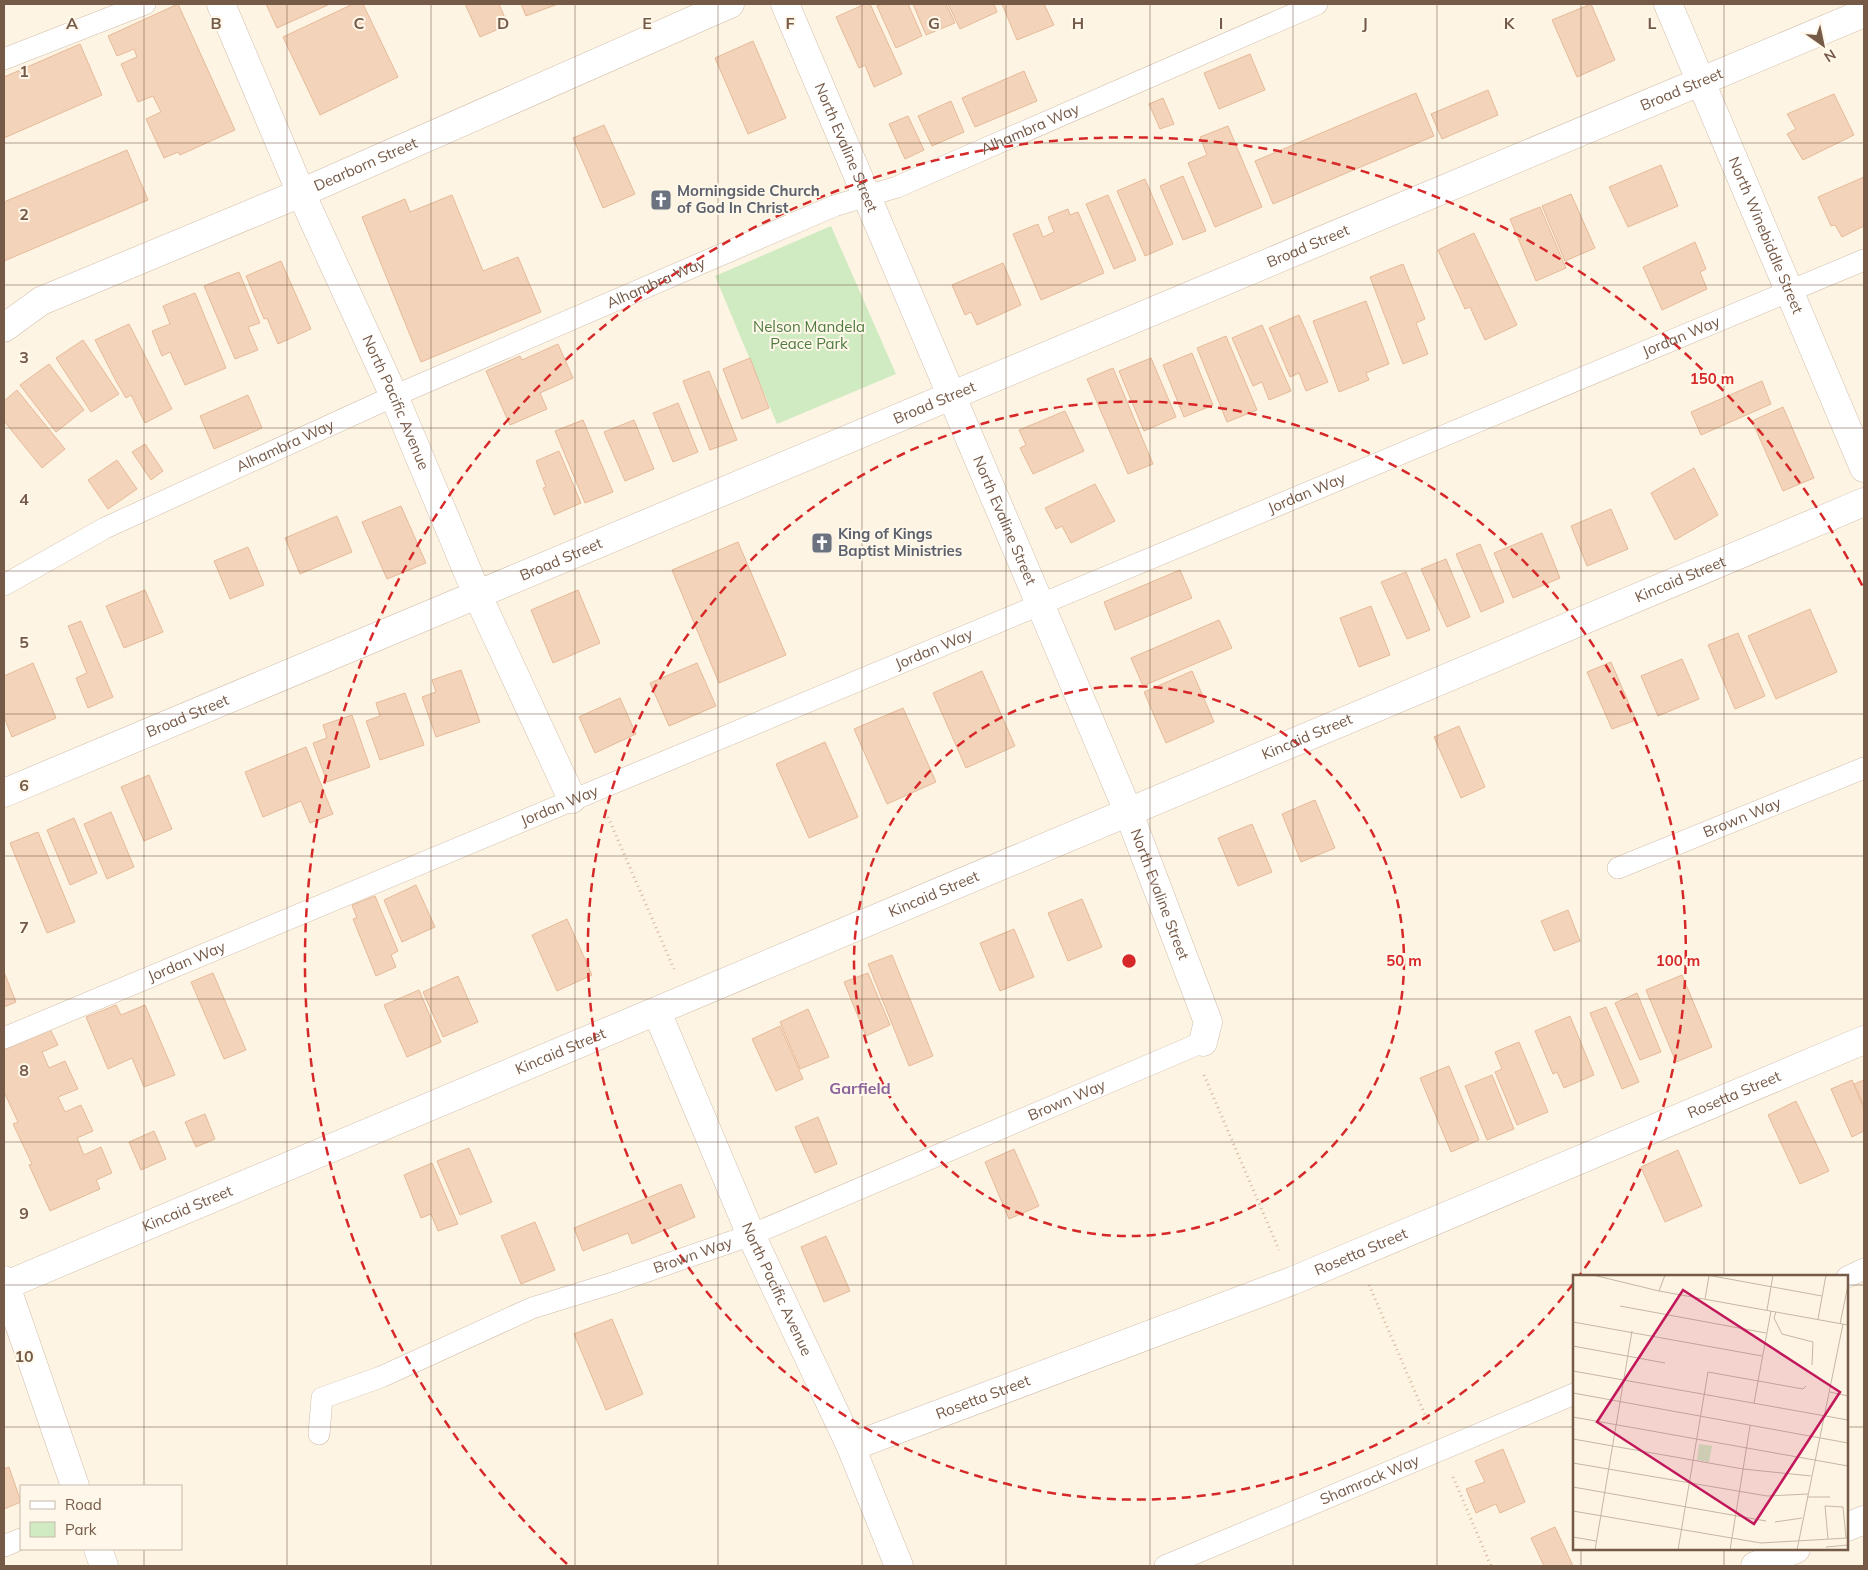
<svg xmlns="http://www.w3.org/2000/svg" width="1868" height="1570" font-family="Mulish,sans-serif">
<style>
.green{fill:#d0ebc1}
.building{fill:#f3d3b9;stroke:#e7ba99}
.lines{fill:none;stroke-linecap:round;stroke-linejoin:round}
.lane-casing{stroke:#d1beac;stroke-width:22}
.street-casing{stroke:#d1beac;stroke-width:29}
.path{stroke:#d8b69d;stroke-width:3;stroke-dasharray:1 4;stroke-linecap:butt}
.lane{stroke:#fff;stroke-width:21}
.street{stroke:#fff;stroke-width:28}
.grid{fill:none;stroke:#765a48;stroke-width:1;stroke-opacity:0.55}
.ring{fill:none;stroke:#d62828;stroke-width:2.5;stroke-dasharray:9 6}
.labels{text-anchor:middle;stroke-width:4;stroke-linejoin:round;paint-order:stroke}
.street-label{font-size:15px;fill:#765a48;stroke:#fff8ea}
.worship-label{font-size:15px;font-weight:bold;fill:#5b616d;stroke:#fff8ea;text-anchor:start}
.park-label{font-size:15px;fill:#4f7c40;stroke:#fff8ea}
.neighbourhood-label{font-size:16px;font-weight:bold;fill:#8a639a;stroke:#fff8ea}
.inset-road{fill:none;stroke:#c7b6a5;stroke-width:1}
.view{fill:#c2185b;fill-opacity:0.15;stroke:#c2185b;stroke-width:2.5}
.inset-edge{fill:none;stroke:#765a48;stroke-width:2.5}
.grid-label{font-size:16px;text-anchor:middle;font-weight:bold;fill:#765a48;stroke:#fff8ea;stroke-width:4;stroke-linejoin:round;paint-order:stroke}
.centre{fill:#d62828;stroke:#fff8ea;stroke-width:2.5}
.ring-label{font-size:15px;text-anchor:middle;font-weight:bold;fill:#d62828;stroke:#fff8ea;stroke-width:4;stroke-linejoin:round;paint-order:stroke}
</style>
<rect width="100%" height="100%" fill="#fdf4e3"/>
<path class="green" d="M831 226 896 374 777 424 715 276Z"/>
<g class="building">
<path d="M178 4 235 130 180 155 178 152 164 158 146 119 161 112 153 96 138 102 121 64 137 57 134 49 117 56 108 36Z"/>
<path d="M266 4H330L277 28Z"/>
<path d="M353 4H363L398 77 320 115 283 37Z"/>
<path d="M465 4H499L508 25 480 37Z"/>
<path d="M521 4H558L526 16Z"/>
<path d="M865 4H870L902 74 874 87 865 65 859 68 836 17Z"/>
<path d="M883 4H908L922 36 896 48 877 6Z"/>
<path d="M913 4H946L955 23 926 35Z"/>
<path d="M948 4H994L997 12 960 29Z"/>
<path d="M1002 4H1044L1054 25 1017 40Z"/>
<path d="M1591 4 1615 60 1577 77 1552 20Z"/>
<path d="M753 41 786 118 748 134 715 58Z"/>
<path d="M80 44 102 95 4 138V77Z"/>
<path d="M1250 54 1265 90 1219 109 1204 73Z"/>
<path d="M1024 71 1037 101 975 127 962 98Z"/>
<path d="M1488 90 1498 115 1442 139 1431 114Z"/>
<path d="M1416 93 1434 136 1273 204 1255 161Z"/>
<path d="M1834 94 1854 135 1803 160 1787 134 1796 129 1787 114Z"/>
<path d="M1163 98 1174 124 1160 129 1149 104Z"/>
<path d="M951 101 964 132 932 146 918 116Z"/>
<path d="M908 116 924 150 905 159 889 124Z"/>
<path d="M604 125 635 194 603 208 573 138Z"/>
<path d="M1228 126 1262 207 1215 227 1188 163 1207 155 1200 137Z"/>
<path d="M127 150 148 200 4 261V202Z"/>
<path d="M1661 165 1678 206 1628 227 1609 187Z"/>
<path d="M1183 176 1206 231 1183 240 1160 186Z"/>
<path d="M1864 177V226L1842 237 1835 225 1831 226 1818 197Z"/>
<path d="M1145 179 1173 244 1145 256 1117 191Z"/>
<path d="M1571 194 1595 248 1565 261 1542 206Z"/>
<path d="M452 195 483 271 518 257 541 312 421 362 362 217 405 199 410 212Z"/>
<path d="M1108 195 1136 260 1114 269 1086 204Z"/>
<path d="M1540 207 1566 268 1536 281 1510 219Z"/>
<path d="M1068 209 1070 215 1078 212 1104 273 1041 300 1013 234 1038 224 1043 237 1054 232 1048 217Z"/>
<path d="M1474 233 1517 325 1485 340 1470 307 1465 309 1438 250Z"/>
<path d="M1695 242 1706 269 1700 272 1707 289 1662 310 1643 267Z"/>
<path d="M281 261 311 329 278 344 267 318 264 319 246 276Z"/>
<path d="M1003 263 1021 305 977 325 971 312 965 315 952 285Z"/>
<path d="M1403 264 1425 319 1416 323 1428 354 1403 364 1370 277Z"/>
<path d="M239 272 260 323 248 327 258 350 235 359 204 286Z"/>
<path d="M195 293 226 368 185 385 170 352 162 356 152 331 170 324 163 306Z"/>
<path d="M1366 301 1389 364 1366 373 1369 380 1339 392 1313 321Z"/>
<path d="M1299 315 1328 382 1306 391 1299 373 1290 377 1269 328Z"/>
<path d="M129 324 172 409 145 423 131 395 126 398 116 381 95 340Z"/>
<path d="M1262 325 1291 391 1269 400 1262 382 1253 386 1232 338Z"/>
<path d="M1226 336 1257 410 1227 422 1197 348Z"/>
<path d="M83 340 119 394 91 412 56 358Z"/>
<path d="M558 344 573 378 540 393 547 409 510 425 486 371 520 356 522 360Z"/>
<path d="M1192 353 1213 405 1184 417 1163 365Z"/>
<path d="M750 358 769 408 742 419 723 369Z"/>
<path d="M1151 358 1176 417 1144 431 1119 371Z"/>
<path d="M49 364 84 410 56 432 20 385Z"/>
<path d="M1113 368 1153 464 1128 474 1087 379Z"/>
<path d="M709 371 737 440 710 450 683 381Z"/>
<path d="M1762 381 1771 404 1701 435 1691 412Z"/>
<path d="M17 390 65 449 42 468 4 421V401Z"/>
<path d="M248 395 262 428 214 449 200 416Z"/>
<path d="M678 403 698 452 673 462 653 413Z"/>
<path d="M1783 407 1814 478 1783 491 1752 421Z"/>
<path d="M1065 411 1084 451 1033 474 1020 448 1026 445 1019 430Z"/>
<path d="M583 420 613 492 585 503 555 431Z"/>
<path d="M634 420 654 469 625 481 604 432Z"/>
<path d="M145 444 163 471 151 480 132 452Z"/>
<path d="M559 451 581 503 554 515 543 488 546 487 536 461Z"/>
<path d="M117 460 137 489 108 509 88 480Z"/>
<path d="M1694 468 1718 515 1675 540 1651 493Z"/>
<path d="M1095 484 1115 521 1071 543 1062 526 1056 529 1045 508Z"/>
<path d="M401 506 426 563 387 579 362 522Z"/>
<path d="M1611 509 1628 549 1587 566 1571 526Z"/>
<path d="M337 516 352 552 300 574 285 538Z"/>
<path d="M1542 533 1560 578 1513 598 1494 553Z"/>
<path d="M738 542 786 655 719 683 672 570Z"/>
<path d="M1480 544 1504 602 1481 612 1456 554Z"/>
<path d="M248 547 264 585 230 599 214 561Z"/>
<path d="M1446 559 1470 617 1447 627 1421 569Z"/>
<path d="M1180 570 1192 598 1115 630 1104 602Z"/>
<path d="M1406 572 1430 630 1407 639 1381 582Z"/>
<path d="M145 590 163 632 124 648 106 606Z"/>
<path d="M578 590 600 643 553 663 531 610Z"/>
<path d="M1371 606 1390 655 1359 667 1340 618Z"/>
<path d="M1810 609 1837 672 1776 699 1748 636Z"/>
<path d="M1219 620 1232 648 1143 686 1131 658Z"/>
<path d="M81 621 113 697 88 708 76 678 87 673 68 626Z"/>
<path d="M1738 633 1765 696 1735 709 1708 645Z"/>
<path d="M1682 659 1699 699 1658 716 1641 676Z"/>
<path d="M1611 662 1636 720 1612 729 1587 672Z"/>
<path d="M33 663 56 718 12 737 4 717V676Z"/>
<path d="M697 663 716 706 669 726 650 683Z"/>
<path d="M461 670 480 722 436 737 422 697 436 692 432 680Z"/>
<path d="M982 671 1015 746 966 768 933 693Z"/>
<path d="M1192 671 1214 722 1166 743 1144 692Z"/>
<path d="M405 693 424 745 380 760 366 721 380 716 376 703Z"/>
<path d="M620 698 636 734 595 753 579 717Z"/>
<path d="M903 708 936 782 887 804 854 729Z"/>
<path d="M352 715 370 767 327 782 313 743 327 738 323 725Z"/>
<path d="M1459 726 1485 787 1461 798 1434 737Z"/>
<path d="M825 742 858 817 809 838 776 764Z"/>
<path d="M306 747 333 814 310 823 301 801 263 817 245 772Z"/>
<path d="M149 775 172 829 144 841 121 787Z"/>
<path d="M1315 800 1335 848 1301 862 1282 814Z"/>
<path d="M111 812 134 867 107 879 84 824Z"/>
<path d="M74 818 97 873 70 885 47 830Z"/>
<path d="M1252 824 1272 872 1238 886 1218 838Z"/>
<path d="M38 832 75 922 47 933 10 843Z"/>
<path d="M416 885 435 927 402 942 384 900Z"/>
<path d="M375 896 398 951 391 955 396 967 376 976 353 919 357 918 352 905Z"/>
<path d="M1082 899 1102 947 1068 961 1048 913Z"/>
<path d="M1568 910 1580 941 1554 951 1541 921Z"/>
<path d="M567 919 592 975 557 991 532 935Z"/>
<path d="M1014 929 1034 977 1000 991 980 943Z"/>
<path d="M892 955 933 1056 909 1066 868 964Z"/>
<path d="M4 972 16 1002 4 1007Z"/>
<path d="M213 973 246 1050 224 1059 191 982Z"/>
<path d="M868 973 890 1025 866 1036 844 982Z"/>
<path d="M1682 975 1712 1047 1676 1062 1646 990Z"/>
<path d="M458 976 478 1022 443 1037 423 992Z"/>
<path d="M419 990 441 1042 407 1057 384 1005Z"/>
<path d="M1637 993 1661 1052 1640 1060 1615 1003Z"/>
<path d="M116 1005 121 1015 145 1005 175 1075 144 1087 132 1058 108 1069 86 1017Z"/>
<path d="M1606 1007 1639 1082 1622 1089 1590 1013Z"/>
<path d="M808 1009 829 1057 800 1069 780 1022Z"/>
<path d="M1570 1016 1594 1075 1564 1088 1557 1072 1553 1074 1535 1031Z"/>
<path d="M780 1026 803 1079 776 1091 752 1039Z"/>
<path d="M50 1029 58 1045 42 1052 49 1068 65 1061 78 1089 58 1097 65 1112 81 1105 93 1131 77 1138 84 1155 101 1147 112 1173 96 1180 100 1189 50 1211 29 1165 32 1164 13 1124 18 1122 4 1092V1050Z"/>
<path d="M1519 1042 1548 1112 1517 1125 1495 1072 1502 1069 1495 1052Z"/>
<path d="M1449 1066 1479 1140 1451 1152 1420 1078Z"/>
<path d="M1492 1075 1514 1129 1487 1140 1465 1086Z"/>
<path d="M1852 1080 1864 1109V1131L1852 1137 1831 1089Z"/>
<path d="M1864 1080V1106L1854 1084Z"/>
<path d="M1796 1101 1829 1171 1800 1184 1768 1115Z"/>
<path d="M205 1114 215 1139 196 1147 185 1122Z"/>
<path d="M818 1117 837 1164 815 1173 795 1127Z"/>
<path d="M154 1131 166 1159 141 1170 129 1142Z"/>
<path d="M469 1148 492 1202 460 1215 437 1161Z"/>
<path d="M1014 1149 1039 1206 1009 1219 985 1162Z"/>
<path d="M1678 1150 1702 1206 1665 1222 1641 1167Z"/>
<path d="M432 1163 458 1224 438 1231 431 1214 421 1218 404 1175Z"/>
<path d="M681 1184 695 1217 632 1244 628 1233 583 1251 574 1228Z"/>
<path d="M535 1222 555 1270 521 1284 501 1236Z"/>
<path d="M826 1236 850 1291 824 1302 801 1247Z"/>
<path d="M612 1319 643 1394 606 1410 574 1334Z"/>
<path d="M1503 1449 1525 1502 1500 1513 1496 1504 1476 1513 1466 1489 1485 1482 1475 1461Z"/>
<path d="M9 1467 21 1502 4 1509V1469Z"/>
<path d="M1555 1527 1573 1566H1544L1531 1538Z"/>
</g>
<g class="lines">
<g class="lane-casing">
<g id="lane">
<path d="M4 59 145 4"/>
<path id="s1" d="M4 585 105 528 394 396 834 206 897 187 1317 4"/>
<path id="s2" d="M1618 868 1864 768"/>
<path id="s3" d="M4 1038 1864 260"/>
<path d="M1847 1277 1864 1269"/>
<path id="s4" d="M319 1434 322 1398 381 1377 532 1308 613 1283 751 1235 1203 1042"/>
<path d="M4 1546 21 1539"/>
<path id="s5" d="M1165 1566 1574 1394"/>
</g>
</g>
<g class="street-casing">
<g id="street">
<path id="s6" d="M221 4 301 193 394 396 477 594 572 799"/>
<path id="s7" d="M785 4 1128 811 1208 1022 1203 1042"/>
<path id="s8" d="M1668 4 1864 468"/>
<path id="s9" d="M4 328 41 301 301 193 730 4"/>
<path id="s10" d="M4 793 1864 13"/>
<path id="s11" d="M657 1012 751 1235 851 1447 899 1566"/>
<path d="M4 1280 75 1486"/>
<path id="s12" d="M4 1286 1864 502"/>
<path id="s13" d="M851 1447 1292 1281 1864 1040"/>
<path d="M1847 1527 1864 1520"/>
<path d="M98 1549 104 1566"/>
<path d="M1755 1566 1796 1549"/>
</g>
</g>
<g class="path">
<path d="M608 817 674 969"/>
<path d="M1204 1075 1279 1250"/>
<path d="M1369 1285 1429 1424"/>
<path d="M1453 1477 1491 1566"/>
</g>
<use href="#lane" class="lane"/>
<use href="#street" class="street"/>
</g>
<path class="grid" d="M144 4V1486M287 4V1566M431 4V1566M575 4V1566M718 4V1566M862 4V1566M1006 4V1566M1150 4V1566M1293 4V1566M1437 4V1566M1581 4V1276M1724 4V1276M4 143H1864M4 285H1864M4 428H1864M4 571H1864M4 714H1864M4 856H1864M4 999H1864M4 1142H1864M4 1285H1574M1847 1285H1864M4 1427H1574M1847 1427H1864M144 1549V1566M1581 1549V1566M1724 1549V1566"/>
<g class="ring">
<circle cx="1129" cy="961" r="275"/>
<path d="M1573 1284A549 549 0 1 1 1579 1276"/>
<path d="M567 1564A824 824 0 1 1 1863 587"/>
</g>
<defs>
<g id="church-square" transform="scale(1.125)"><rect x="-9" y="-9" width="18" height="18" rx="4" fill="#6b7280" stroke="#fff8ea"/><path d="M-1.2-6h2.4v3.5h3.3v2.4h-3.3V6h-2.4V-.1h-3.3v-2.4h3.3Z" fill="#fff"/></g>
</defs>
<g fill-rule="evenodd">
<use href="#church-square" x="661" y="200"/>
<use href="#church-square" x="822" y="543"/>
</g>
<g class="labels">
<g class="street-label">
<text dy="5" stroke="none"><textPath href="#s10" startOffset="1819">Broad Street</textPath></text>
<text dy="5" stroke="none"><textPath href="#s1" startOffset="1124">Alhambra Way</textPath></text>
<text dy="5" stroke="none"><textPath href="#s7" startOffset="156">North Evaline Street</textPath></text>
<text dy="5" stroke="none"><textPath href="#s9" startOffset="398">Dearborn Street</textPath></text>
<text dy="5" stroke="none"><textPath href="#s8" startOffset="251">North Winebiddle Street</textPath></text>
<text dy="5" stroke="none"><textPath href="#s10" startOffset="1414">Broad Street</textPath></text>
<text dy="5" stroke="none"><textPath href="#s1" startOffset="719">Alhambra Way</textPath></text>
<text dy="5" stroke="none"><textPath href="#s3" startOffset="1818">Jordan Way</textPath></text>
<text dy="5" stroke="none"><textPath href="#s6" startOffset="435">North Pacific Avenue</textPath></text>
<text dy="5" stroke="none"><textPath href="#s10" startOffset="1009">Broad Street</textPath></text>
<text dy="5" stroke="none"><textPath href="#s1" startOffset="314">Alhambra Way</textPath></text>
<text dy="5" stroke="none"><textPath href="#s3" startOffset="1412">Jordan Way</textPath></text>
<text dy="5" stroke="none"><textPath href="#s7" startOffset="561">North Evaline Street</textPath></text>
<text dy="5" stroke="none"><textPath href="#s10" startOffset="604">Broad Street</textPath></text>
<text dy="5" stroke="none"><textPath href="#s12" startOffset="1819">Kincaid Street</textPath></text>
<text dy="5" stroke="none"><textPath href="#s3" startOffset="1008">Jordan Way</textPath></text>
<text dy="5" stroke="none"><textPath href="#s10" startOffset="199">Broad Street</textPath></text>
<text dy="5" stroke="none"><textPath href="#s12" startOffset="1414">Kincaid Street</textPath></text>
<text dy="5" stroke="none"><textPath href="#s3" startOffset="602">Jordan Way</textPath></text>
<text dy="5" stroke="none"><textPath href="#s2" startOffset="134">Brown Way</textPath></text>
<text dy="5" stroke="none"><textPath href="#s12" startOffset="1009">Kincaid Street</textPath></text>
<text dy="5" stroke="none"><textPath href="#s7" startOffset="966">North Evaline Street</textPath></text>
<text dy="5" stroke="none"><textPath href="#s3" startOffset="198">Jordan Way</textPath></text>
<text dy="5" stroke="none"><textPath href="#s12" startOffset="604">Kincaid Street</textPath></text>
<text dy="5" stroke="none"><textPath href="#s13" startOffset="951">Rosetta Street</textPath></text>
<text dy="5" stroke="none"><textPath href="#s4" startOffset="839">Brown Way</textPath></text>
<text dy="5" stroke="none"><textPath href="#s12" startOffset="199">Kincaid Street</textPath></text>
<text dy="5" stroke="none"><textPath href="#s13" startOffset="546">Rosetta Street</textPath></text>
<text dy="5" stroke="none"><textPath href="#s4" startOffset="434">Brown Way</textPath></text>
<text dy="5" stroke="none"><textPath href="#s11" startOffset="302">North Pacific Avenue</textPath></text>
<text dy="5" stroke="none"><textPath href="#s13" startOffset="141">Rosetta Street</textPath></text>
<text dy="5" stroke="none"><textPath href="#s5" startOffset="222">Shamrock Way</textPath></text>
</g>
<g class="worship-label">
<text x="677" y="196">Morningside Church<tspan x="677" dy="17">of God In Christ</tspan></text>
<text x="838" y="539">King of Kings<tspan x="838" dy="17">Baptist Ministries</tspan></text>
</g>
<g class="park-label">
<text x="809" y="332">Nelson Mandela<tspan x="809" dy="17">Peace Park</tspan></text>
</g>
<g class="neighbourhood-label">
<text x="860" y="1094">Garfield</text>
</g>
</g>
<g transform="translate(1573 1275)">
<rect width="275" height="275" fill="#fdf4e3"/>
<path d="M126 169 139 171 136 187 124 185Z" fill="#d0ebc1"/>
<path class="inset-road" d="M20 0 86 16 275 50M134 0 249 21M86 16 92 0M132 24 136 1M47 31 193 58M194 35 200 0M203 37 201 43 209 59 240 67 239 90M245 44 253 0M0 47 189 81M267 49 275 10M0 71 92 88M0 96 275 145M257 117 275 121M0 118 275 168M181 128 198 36M0 142 275 191M0 164 170 194 238 201M0 188 194 221 235 219M0 212 193 246M234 222H257M0 236 188 268 275 263M202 247 229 243M0 262 23 266M255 264 252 231 270 232 273 263M253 272 275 270M22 275 59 56M105 275 135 97 230 114 233 111M157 275 177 151M224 275 270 49"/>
<path class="view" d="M110 15 267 117 181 249 24 147Z"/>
<rect width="275" height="275" class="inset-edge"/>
</g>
<g class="grid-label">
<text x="72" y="29">A</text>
<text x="216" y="29">B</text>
<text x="359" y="29">C</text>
<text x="503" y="29">D</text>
<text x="647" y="29">E</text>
<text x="790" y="29">F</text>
<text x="934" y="29">G</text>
<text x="1078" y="29">H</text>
<text x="1221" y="29">I</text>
<text x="1365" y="29">J</text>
<text x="1509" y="29">K</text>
<text x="1652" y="29">L</text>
<text x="24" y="77">1</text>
<text x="24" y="220">2</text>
<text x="24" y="363">3</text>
<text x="24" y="505">4</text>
<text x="24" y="648">5</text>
<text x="24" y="791">6</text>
<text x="24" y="933">7</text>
<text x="24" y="1076">8</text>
<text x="24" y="1219">9</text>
<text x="24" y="1362">10</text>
</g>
<circle cx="1129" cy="961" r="8" class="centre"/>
<g class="ring-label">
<text x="1712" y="384">150 m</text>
<text x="1404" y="966">50 m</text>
<text x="1678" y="966">100 m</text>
</g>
<rect width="1868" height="1570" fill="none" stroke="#765a48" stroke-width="10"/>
<rect x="20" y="1485" width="162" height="65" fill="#fff8ea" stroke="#c8b9a9"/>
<rect x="30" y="1501" width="25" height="8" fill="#ffffff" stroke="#c8b9a9"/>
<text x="65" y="1510" font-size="15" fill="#765a48">Road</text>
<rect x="30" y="1522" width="25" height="15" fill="#d0ebc1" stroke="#c8b9a9"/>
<text x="65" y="1535" font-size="15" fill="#765a48">Park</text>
<g transform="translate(1823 45) rotate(147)" stroke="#fff8ea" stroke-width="4" paint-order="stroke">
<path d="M0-4L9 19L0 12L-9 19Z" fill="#765a48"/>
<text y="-8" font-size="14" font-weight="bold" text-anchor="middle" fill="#765a48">N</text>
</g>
</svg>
